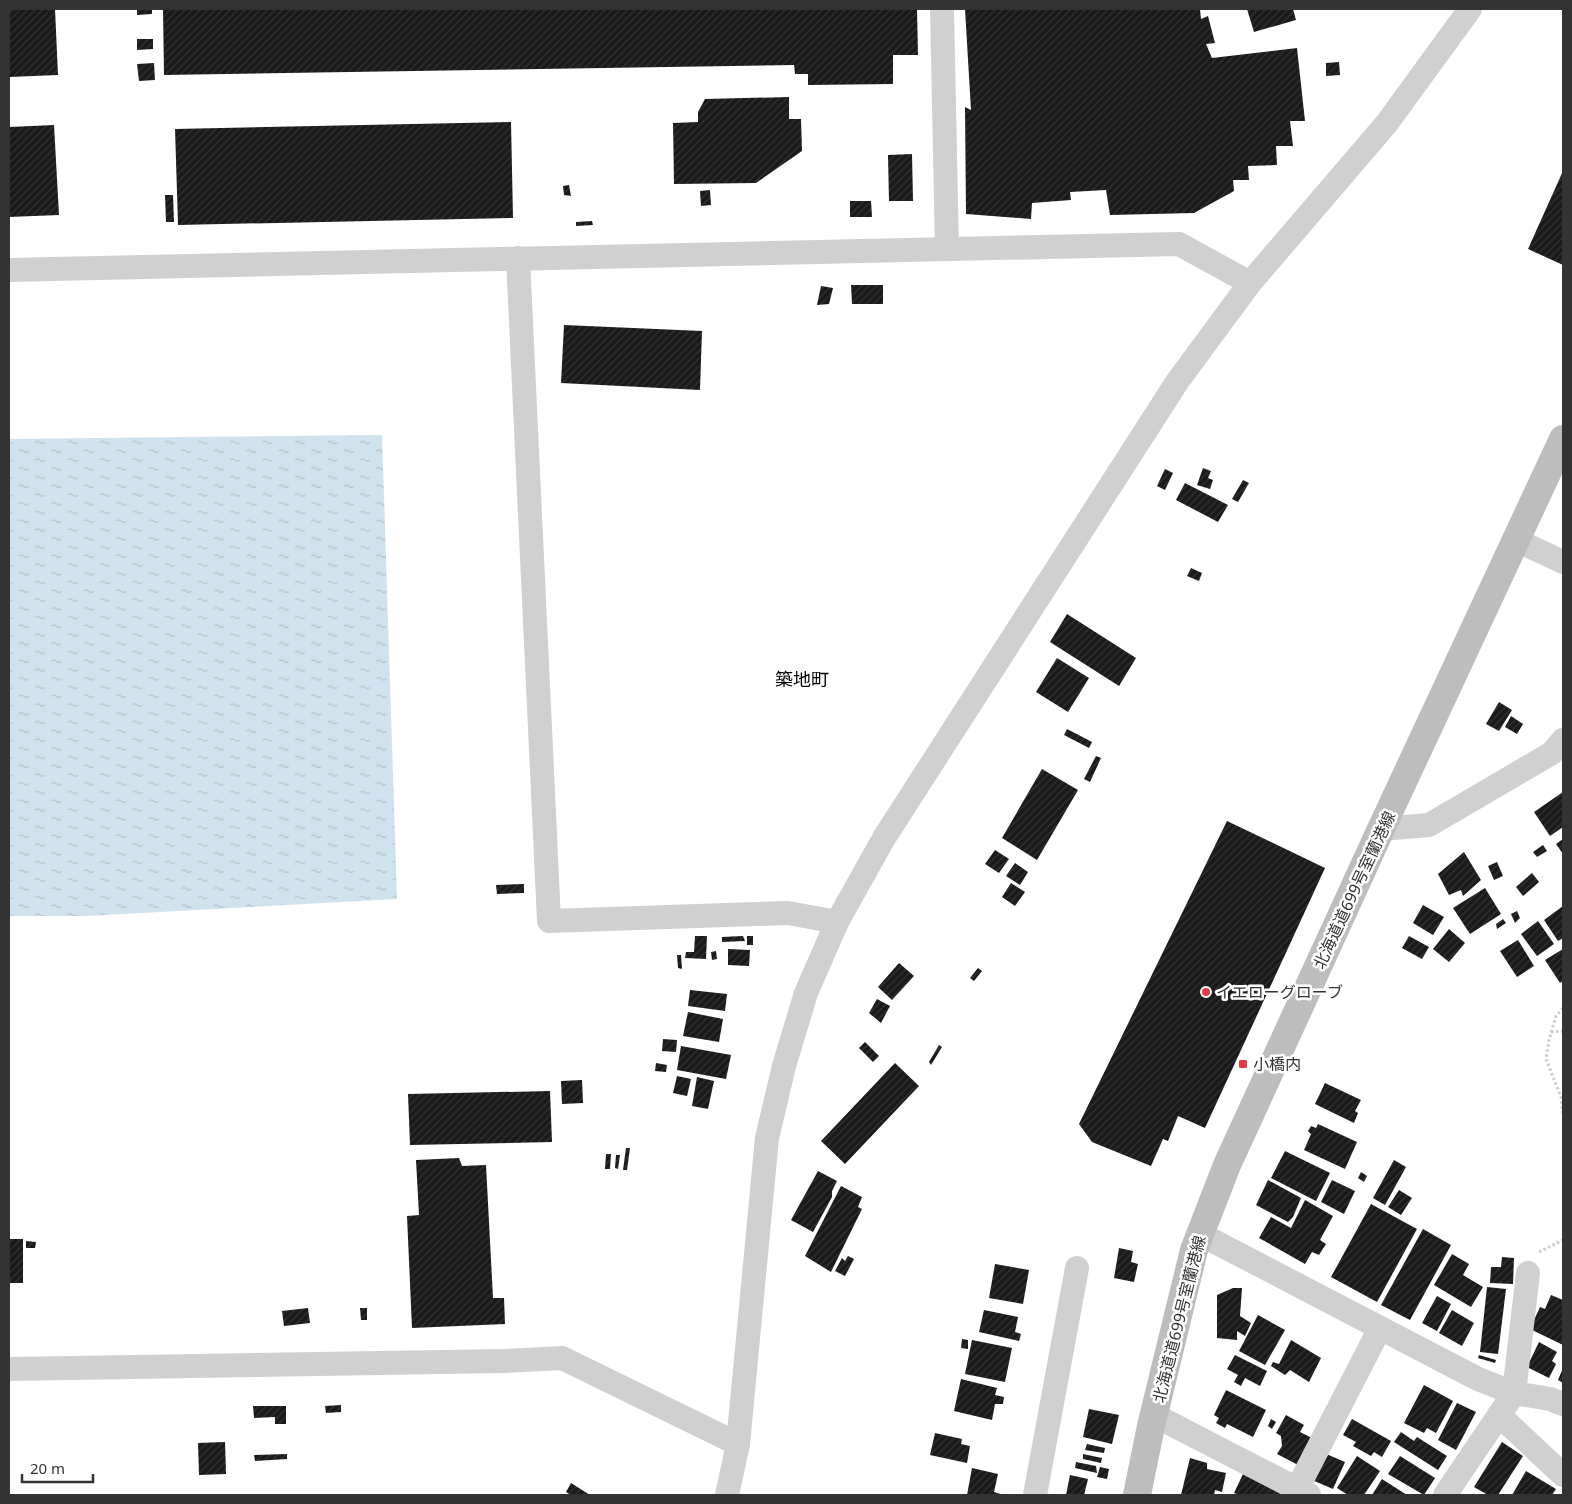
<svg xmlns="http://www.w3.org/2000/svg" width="1572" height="1504" font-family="'Noto Sans','Noto Sans JP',sans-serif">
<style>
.water{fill:url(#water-ripples)}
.building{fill:url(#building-hatch)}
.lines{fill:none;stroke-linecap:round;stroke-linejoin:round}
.path{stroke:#cdcdcd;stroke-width:3;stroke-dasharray:2.5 2.5;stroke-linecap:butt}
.street{stroke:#d0d0d0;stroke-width:24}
.secondary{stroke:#bdbdbd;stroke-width:28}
.poi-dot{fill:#e63946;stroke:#fff;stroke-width:2}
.labels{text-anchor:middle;stroke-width:5;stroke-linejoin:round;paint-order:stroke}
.street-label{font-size:16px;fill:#333;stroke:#fff}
.poi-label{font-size:16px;fill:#333;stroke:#fff;text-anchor:start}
.neighbourhood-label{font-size:18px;fill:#000;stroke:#fff}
</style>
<defs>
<pattern id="water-ripples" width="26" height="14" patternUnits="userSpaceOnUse" patternTransform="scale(1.25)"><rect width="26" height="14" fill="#cfe2ee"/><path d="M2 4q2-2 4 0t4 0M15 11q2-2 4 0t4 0" fill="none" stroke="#b2c2cd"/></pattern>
<pattern id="building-hatch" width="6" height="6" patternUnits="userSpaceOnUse" patternTransform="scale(1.25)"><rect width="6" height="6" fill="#1a1a1a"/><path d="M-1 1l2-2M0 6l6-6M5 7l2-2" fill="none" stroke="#333"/></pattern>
</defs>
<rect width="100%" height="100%" fill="#fff"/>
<path class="water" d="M382 435 397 899 86 916H9V439Z"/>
<g class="building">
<path d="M9 9H55L58 75 9 77Z"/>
<path d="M137 9H152V14L137 15Z"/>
<path d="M163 9H917L918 55H893V84L808 85V74H795L794 65 164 75Z"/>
<path d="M965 9H1200L1201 19 1208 16 1215 43 1206 44 1212 58 1297 48 1305 121H1290L1293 146H1276L1277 165 1248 166 1249 180H1233L1234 191 1194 213 1110 215 1106 190 1070 192 1071 200 1032 203 1031 219 966 214 965 107 971 110Z"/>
<path d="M1247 9H1293L1296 20 1254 32Z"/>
<path d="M137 39H153V49L137 50Z"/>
<path d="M1339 62 1340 75 1326 76V63Z"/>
<path d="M154 63 155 80 139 81 137 64Z"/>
<path d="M789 97V119H801L802 151 756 183 674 184 673 123 698 122V112L705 99Z"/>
<path d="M511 122 513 218 178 225 175 129Z"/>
<path d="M54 125 59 215 9 217V127Z"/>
<path d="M912 154 913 201H889L888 155Z"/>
<path d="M1563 171V265L1528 249Z"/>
<path d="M569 185 571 196 564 195 563 186Z"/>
<path d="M710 190 711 205 701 206 700 191Z"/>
<path d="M165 195H173L174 222H166Z"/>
<path d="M850 201H871L872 217H850Z"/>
<path d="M592 221 593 225 576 226V222Z"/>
<path d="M851 285H883V304H852Z"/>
<path d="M821 286 833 288 829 304 817 305Z"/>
<path d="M564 325 702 331 700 390 561 383Z"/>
<path d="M1203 468 1211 471 1208 478 1213 480 1210 489 1197 485Z"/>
<path d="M1165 469 1173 473 1165 490 1157 486Z"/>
<path d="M1243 480 1249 483 1238 502 1232 499Z"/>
<path d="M1185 483 1228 505 1218 522 1176 500Z"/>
<path d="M1191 568 1202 573 1199 581 1187 576Z"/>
<path d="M1067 614 1136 658 1119 686 1050 642Z"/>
<path d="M1057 658 1089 678 1068 712 1036 692Z"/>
<path d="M1499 702 1512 710 1499 731 1486 724Z"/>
<path d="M1511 716 1523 724 1517 734 1505 727Z"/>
<path d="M1067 729 1092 742 1089 748 1064 735Z"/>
<path d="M1096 756 1101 758 1090 782 1084 779Z"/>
<path d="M1042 769 1078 790 1037 860 1002 838Z"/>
<path d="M1563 792V827L1550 836 1534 812Z"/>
<path d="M1227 821 1325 868 1205 1128 1178 1116 1168 1141 1163 1139 1151 1166 1092 1142 1079 1124Z"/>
<path d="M1563 839V854L1556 844Z"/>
<path d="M1543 845 1547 851 1537 857 1533 852Z"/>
<path d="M995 850 1009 859 999 873 985 864Z"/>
<path d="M1464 852 1481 880 1463 896 1461 890 1449 895 1438 874Z"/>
<path d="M1497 862 1503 876 1494 880 1488 866Z"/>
<path d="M1015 863 1028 872 1020 885 1006 876Z"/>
<path d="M1532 873 1539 882 1523 896 1516 887Z"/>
<path d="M1011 883 1025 892 1015 906 1002 897Z"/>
<path d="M524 884V893L497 894 496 885Z"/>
<path d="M1485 888 1501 914 1470 934 1453 908Z"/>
<path d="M1423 905 1444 917 1433 935 1413 923Z"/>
<path d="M1563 906V938L1558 941 1544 920Z"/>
<path d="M1517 911 1520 918 1515 923 1511 914Z"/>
<path d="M1503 919 1506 923 1497 929 1496 924Z"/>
<path d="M1538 921 1554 944 1537 956 1521 934Z"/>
<path d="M1449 929 1465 943 1449 962 1433 949Z"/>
<path d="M695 936H707L706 959 685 958 686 952H694Z"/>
<path d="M743 936 745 941 722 942V937Z"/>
<rect x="747" y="936" width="6" height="9"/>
<path d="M1409 936 1429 947 1422 959 1402 948Z"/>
<path d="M1518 940 1534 966 1517 977 1500 951Z"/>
<path d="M728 949 750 950 749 966 728 965Z"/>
<path d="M1563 949V981L1560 983 1545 960Z"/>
<path d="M716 951 717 959 712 960 711 952Z"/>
<path d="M677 955H681L682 969 678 968Z"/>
<path d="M899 963 914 976 892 1000 878 987Z"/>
<path d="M978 968 982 971 974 981 970 978Z"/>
<path d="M690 990 727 994 725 1011 688 1006Z"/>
<path d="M877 999 890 1006 881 1023 869 1013Z"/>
<path d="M688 1012 723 1019 719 1042 683 1036Z"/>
<path d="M663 1039 677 1040 676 1052 662 1051Z"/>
<path d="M865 1042 879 1056 873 1062 859 1048Z"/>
<path d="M939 1045 942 1047 931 1065 929 1062Z"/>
<path d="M681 1046 731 1055 726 1079 677 1070Z"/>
<path d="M656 1063 667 1065 666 1072 655 1071Z"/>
<path d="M895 1063 919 1086 845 1164 821 1141Z"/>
<path d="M677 1076 691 1079 687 1096 673 1093Z"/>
<path d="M697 1077 714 1081 708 1109 692 1106Z"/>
<path d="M582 1080 583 1103 562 1104 561 1081Z"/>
<path d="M1325 1083 1361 1100 1355 1111 1358 1113 1354 1123 1315 1104Z"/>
<path d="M550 1091 552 1142 410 1145 408 1094Z"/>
<path d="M1318 1124 1357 1142 1345 1169 1304 1150 1311 1134 1308 1131 1311 1126 1316 1128Z"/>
<path d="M626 1148H630L627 1170H623Z"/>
<path d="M1285 1151 1330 1173 1316 1201 1271 1178Z"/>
<path d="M606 1154H611L610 1169H605Z"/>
<path d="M616 1155H620L618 1169 615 1168Z"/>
<path d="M459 1158 462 1166 486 1165 493 1298H504L505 1324 412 1328 407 1216 419 1215 416 1160Z"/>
<path d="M1394 1160 1406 1167 1385 1205 1373 1198Z"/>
<path d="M818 1171 837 1181 832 1191V1197L813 1232 791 1220Z"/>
<path d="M1361 1172 1367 1176 1364 1182 1358 1178Z"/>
<path d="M1268 1180 1301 1198 1293 1217 1288 1222 1256 1205Z"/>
<path d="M1332 1180 1355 1191 1344 1214 1321 1202Z"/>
<path d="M841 1186 862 1197 858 1207 862 1209 831 1272 805 1256Z"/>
<path d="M1399 1190 1412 1198 1401 1215 1388 1207Z"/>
<path d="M1305 1200 1333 1216 1320 1240 1326 1244 1319 1255 1312 1252 1305 1264 1259 1238 1271 1217 1291 1228Z"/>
<path d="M1371 1204 1417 1229 1377 1302 1331 1277Z"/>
<path d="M1423 1229 1451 1245 1410 1320 1381 1305Z"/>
<rect x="9" y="1239" width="14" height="44"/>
<path d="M26 1241 36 1242 35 1248H26Z"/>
<path d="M1119 1248 1133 1251 1131 1262 1138 1264 1134 1282 1114 1278Z"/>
<path d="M1452 1254 1469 1264 1463 1275 1483 1287 1471 1307 1434 1285Z"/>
<path d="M848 1256 854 1259 845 1276 835 1271 842 1258 845 1261Z"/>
<path d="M1502 1257 1514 1258 1513 1284 1490 1283 1491 1267H1501Z"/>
<path d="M995 1264 1029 1270 1023 1304 989 1298Z"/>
<path d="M1487 1287 1506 1289 1498 1354 1480 1352Z"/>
<path d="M1233 1288H1242L1240 1316 1251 1323 1245 1336 1237 1331V1340L1217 1338V1295Z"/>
<path d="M1551 1295 1563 1300V1345L1530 1329 1540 1307 1545 1309Z"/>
<path d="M1437 1296 1451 1304 1437 1331 1422 1323Z"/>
<path d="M308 1308 310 1323 284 1326 282 1311Z"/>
<path d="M360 1308H367V1320H361Z"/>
<path d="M984 1310 1018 1317 1015 1332 1021 1334 1019 1341 979 1332Z"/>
<path d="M1452 1310 1474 1323 1462 1346 1439 1333Z"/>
<path d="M1258 1315 1285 1330 1265 1365 1239 1351Z"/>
<path d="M962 1339 968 1340V1349L961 1348Z"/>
<path d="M972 1340 1012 1348 1005 1382 965 1374Z"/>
<path d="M1291 1340 1321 1358 1309 1382 1290 1370 1285 1375 1271 1366 1273 1362 1279 1364Z"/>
<path d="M1539 1342 1557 1352 1552 1361 1556 1364 1549 1378 1527 1367Z"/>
<path d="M1235 1355 1267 1371 1260 1386 1245 1378 1241 1386 1234 1382 1238 1375 1227 1369Z"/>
<path d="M1479 1355 1496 1360 1495 1363 1478 1358Z"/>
<path d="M1563 1368V1383L1558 1380Z"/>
<path d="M961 1379 997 1388 995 1395 1004 1397 1003 1404H995L992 1420 954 1411Z"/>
<path d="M1424 1385 1453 1401 1436 1433 1427 1428 1424 1433 1404 1423Z"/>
<path d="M1226 1390 1266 1410 1253 1437 1227 1424 1225 1428 1216 1423 1219 1418 1214 1415Z"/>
<path d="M1457 1403 1476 1412 1456 1450 1438 1440Z"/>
<path d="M341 1405V1412L326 1413 325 1406Z"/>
<path d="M253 1406H286V1424H275V1417L254 1418Z"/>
<path d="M1089 1409 1119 1415 1112 1444 1083 1437Z"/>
<path d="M1286 1415 1304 1425 1300 1432 1314 1439 1300 1466 1277 1454 1282 1446 1281 1436 1276 1433Z"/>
<path d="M1271 1419 1276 1422 1272 1429 1268 1426Z"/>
<path d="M1352 1419 1391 1441 1382 1457 1374 1452 1371 1456 1353 1446 1356 1442 1343 1435Z"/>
<path d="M1401 1432 1414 1441 1417 1437 1447 1456 1438 1470 1394 1442Z"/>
<path d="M935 1433 962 1439 961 1444 970 1446 967 1463 930 1455Z"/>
<path d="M225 1442 226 1474 199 1475 198 1443Z"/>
<path d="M1502 1442 1523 1456 1498 1495H1488L1474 1487Z"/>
<path d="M1087 1444 1105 1448 1104 1453 1085 1450Z"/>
<path d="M1324 1453 1345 1462 1333 1489 1312 1480Z"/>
<path d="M287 1454V1459L255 1461 254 1455Z"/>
<path d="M1083 1454 1102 1458 1101 1463 1083 1459Z"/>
<path d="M1357 1456 1380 1471 1364 1495H1348L1337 1488Z"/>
<path d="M1400 1456 1435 1478 1424 1495 1388 1474Z"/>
<path d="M1190 1458 1207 1463V1469L1226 1473 1222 1492 1215 1490 1214 1495H1181Z"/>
<path d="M1076 1462 1096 1466 1097 1473 1075 1468Z"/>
<path d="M1100 1467 1109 1469 1107 1479 1097 1477Z"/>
<path d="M972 1468 998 1474 994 1492 1004 1495H967Z"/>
<path d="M1526 1471 1556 1489 1552 1495H1512Z"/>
<path d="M1243 1474 1280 1493 1279 1495H1239L1234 1493Z"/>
<path d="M1070 1475 1088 1479 1084 1495H1066Z"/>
<path d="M1382 1479 1407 1495H1372Z"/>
<path d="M571 1483 590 1495H571L566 1492Z"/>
</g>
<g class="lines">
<g class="path">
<path d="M1563 1008 1556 1016 1549 1040 1546 1059 1561 1097 1563 1116"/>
<path d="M1551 1032 1563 1031"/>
<path d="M1539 1252 1563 1240"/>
</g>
<g class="street">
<path d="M942 9 947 249"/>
<path d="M518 258 549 921 788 913 837 922"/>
<path d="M9 270 1179 244 1250 283"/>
<path d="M1516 540 1563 562"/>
<path d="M1381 829 1429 825 1552 753 1563 740"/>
<path d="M1200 1234 1478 1379 1514 1393 1550 1399 1563 1404"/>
<path d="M9 1369 505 1361 562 1358 738 1444"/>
<path d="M1154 1415 1309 1495"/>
<path d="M1499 1415 1563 1475"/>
<path d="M727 1495 738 1444 767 1138 784 1066 806 993 837 922 884 838 1177 382 1250 283 1387 123 1470 9"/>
<path d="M1035 1495 1077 1268"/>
<path d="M1294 1495 1380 1328"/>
<path d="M1445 1495 1514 1393 1528 1273"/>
</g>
<path class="secondary" d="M1137 1495 1151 1426 1194 1250 1227 1165 1381 829 1563 439"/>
</g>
<g class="poi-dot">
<circle cx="1206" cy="992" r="5"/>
<rect x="1238" y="1059" width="10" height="10" rx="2.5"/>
</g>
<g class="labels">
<g class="street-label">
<text transform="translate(1354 890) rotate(-65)" y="6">北海道道699号室蘭港線</text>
<text transform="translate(1179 1319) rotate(-76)" y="6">北海道道699号室蘭港線</text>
</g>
<g class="poi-label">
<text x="1216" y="998">イエローグローブ</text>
<text x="1253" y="1070">小橋内</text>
</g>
<g class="neighbourhood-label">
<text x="802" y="686">築地町</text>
</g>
</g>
<rect width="1572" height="1504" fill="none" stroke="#333333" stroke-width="20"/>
<path d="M22 1474v8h71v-8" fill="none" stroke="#333333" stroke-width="2.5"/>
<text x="30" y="1474" font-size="15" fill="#333333" stroke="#ffffff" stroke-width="4" paint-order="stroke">20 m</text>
</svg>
